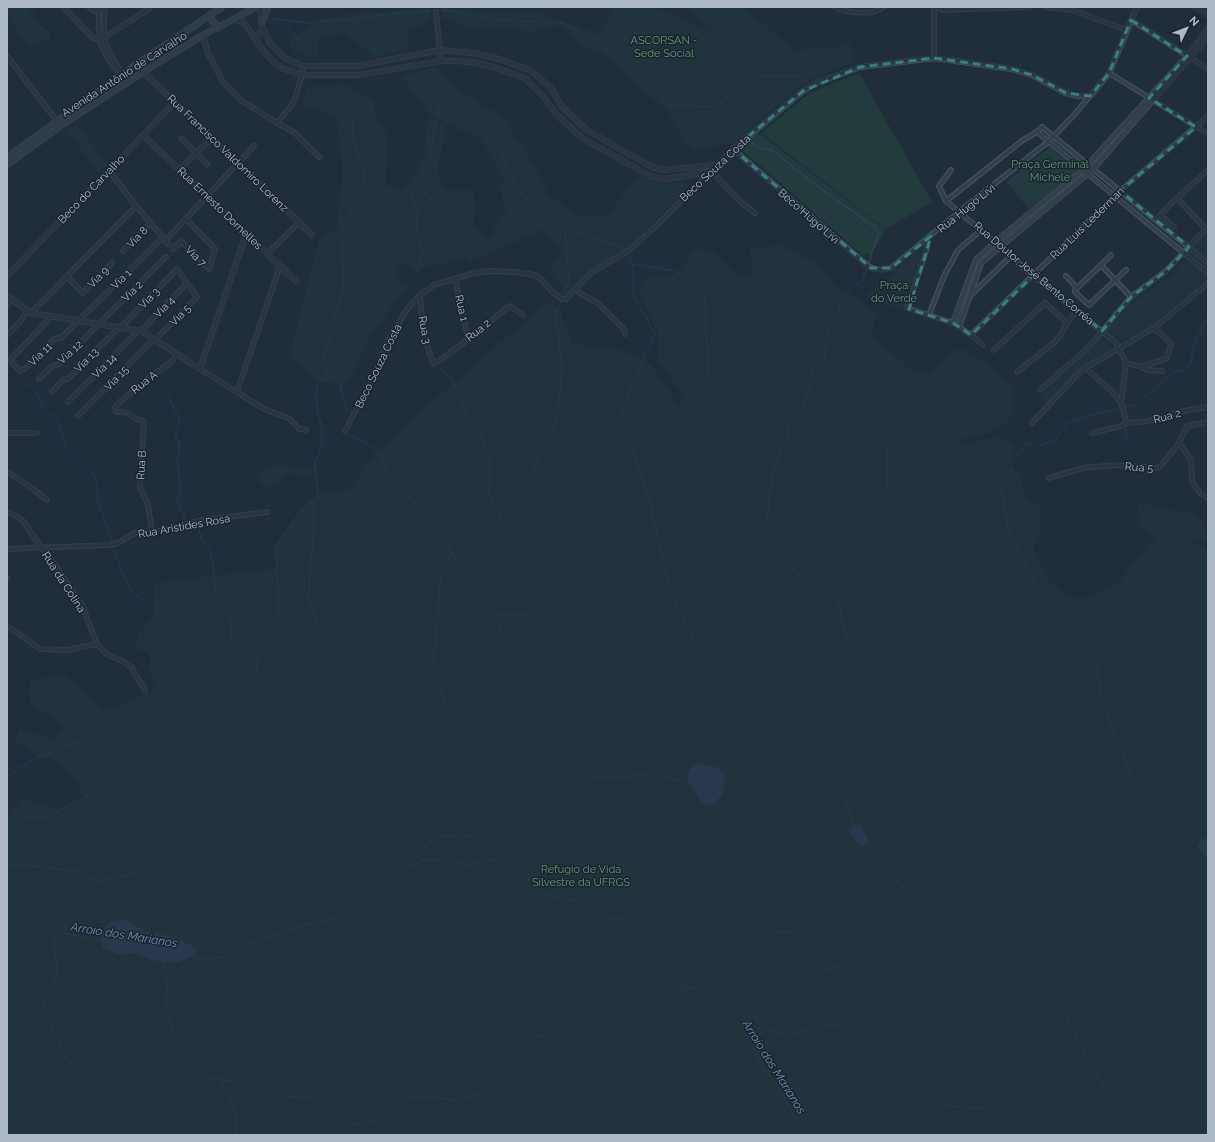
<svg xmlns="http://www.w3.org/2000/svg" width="1215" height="1142" font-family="Raleway,sans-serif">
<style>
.green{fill:#223b3d}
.water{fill:#314863}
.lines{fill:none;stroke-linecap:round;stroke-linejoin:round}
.stream{stroke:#314863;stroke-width:1}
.minor-casing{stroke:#525d6a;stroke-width:5.5}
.tertiary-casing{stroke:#525d6a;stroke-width:6}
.secondary-casing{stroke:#525d6a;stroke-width:7}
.minor{stroke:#343f4c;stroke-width:4}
.tertiary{stroke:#343f4c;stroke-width:5}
.secondary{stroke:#424e60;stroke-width:5.5}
.marked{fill:none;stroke:#2f8480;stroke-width:3;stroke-dasharray:8 5;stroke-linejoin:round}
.labels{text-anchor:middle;stroke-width:3;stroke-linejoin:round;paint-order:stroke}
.park-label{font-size:11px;fill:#649b6e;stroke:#192431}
.street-label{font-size:11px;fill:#afbac8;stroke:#192431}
.water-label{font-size:12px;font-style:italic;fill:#7492b2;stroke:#192431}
</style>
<rect width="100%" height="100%" fill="#202e3c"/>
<g class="green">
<path d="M7 7H31L38 23 51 35 48 39 31 48C22 36 7 22 7 7Z"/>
<path d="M615 7H655L711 32 685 7H744L793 50 850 46 854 62 803 84 751 127 886 230 871 254 862 255 762 167 732 142 697 151 685 143 668 112 601 52 585 48 561 25 529 32 501 26 475 29 443 18 441 8 513 13 541 12 546 16 599 34Z"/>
<path d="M430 8 432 21 409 31 408 49 374 57 346 33 318 38 317 57 294 53 289 42 320 19 344 15Z"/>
<path d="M437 67 451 85 501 116 537 170 549 196 580 217H605L640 176C658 184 664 185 683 181L687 185 686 190 623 252 587 273 575 289 566 295 558 293 564 288 551 265 561 254 544 229 481 257 424 267 416 276 405 262 393 266 397 280 409 286 370 335 349 383 316 382 289 356 318 242 336 228 343 172 336 117 303 105 307 87 347 85 374 101 376 121 387 134 386 185 403 190 422 162 429 118 446 126 437 174 446 191 471 190 475 196 474 228 489 237 506 211 499 186 505 178 480 139 429 114 402 76Z"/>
<path d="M859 73 932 202 886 229 761 133 809 93Z"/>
<path d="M76 124 108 164 99 173 67 131Z"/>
<path d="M1050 147 1078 171 1029 209 1006 182Z"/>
<path d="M1208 232V259L1193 247Z"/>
<path d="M780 245 814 262 839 290 856 299 877 313 871 334 910 369 930 375 942 360 959 348 985 362 1011 385 1014 412 1003 426 996 431 959 440 963 445 998 436 1016 447 1007 466 1019 471 1025 496 1041 506 1040 533 1033 549 1046 578 1065 594 1081 600 1119 582 1149 543 1156 539 1141 525 1137 506 1143 503 1160 508 1194 514 1208 533V540L1189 538 1194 544 1208 550V1135H7V822L22 797 58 809 85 801 79 785 68 773 51 758 40 757 15 740 20 728 55 741 64 728 29 701 30 680 66 676 103 711 144 695 156 688 149 670 151 662 146 652 136 649 138 635 153 617 154 583 276 568 274 548 282 533 310 499 325 491 355 489 363 467 393 436 547 302 560 310 572 344 622 350 650 364 678 404 685 397 658 362V333L638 293 645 279 684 271 689 255 701 248 713 251 736 275H753L750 249Z"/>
<path d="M923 246 903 310 866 296Z"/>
<path d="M1185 258 1208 276V278L1151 326 1123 341 1108 329 1131 304 1171 275Z"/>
<path d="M1101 338 1112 347 1084 366 1047 403 1040 396 1091 350Z"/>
<path d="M283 465 302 469 307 467 314 474 310 478 288 473 279 486 264 487 259 480 266 466Z"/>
</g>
<g class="water">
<path d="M701 763 718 768 725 775 723 793 713 805 705 804 700 800 687 778 690 768Z"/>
<path d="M856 824 861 826 869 841 863 847C856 843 851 836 850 828Z"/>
<path d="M1206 838 1208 840V856L1206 857 1198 847C1199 842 1200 840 1206 838Z"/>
<path d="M125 919 144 931 173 937 192 946 197 950 194 955 179 962 155 961 133 953 118 954 103 948 100 937 109 923Z"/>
</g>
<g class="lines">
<g class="stream">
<path d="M23 7C26 21 39 27 50 35"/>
<path d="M444 10 449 7"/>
<path d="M273 19 308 23 348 19 376 34 399 56"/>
<path d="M349 19 392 14 444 10 497 20 562 23 594 39 620 59 671 105 717 107 746 136"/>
<path d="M285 22 311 59"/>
<path d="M403 60 407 64"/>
<path d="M411 68 432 89 443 97 462 109 493 134 516 187 550 225 616 245 623 248 625 251"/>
<path d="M717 107 751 75 805 77 850 42"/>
<path d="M749 139 757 147 773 151 812 182 874 227 879 233 868 265"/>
<path d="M417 187 443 209 460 237 472 263"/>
<path d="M627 254 633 264V294L655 334 621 410 649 498 671 595 695 641 740 663 781 709 829 776 845 801 854 825"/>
<path d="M634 264 674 271 689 277 705 297 708 380"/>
<path d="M417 271 423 254 416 224 418 211 412 195 430 157 435 126 442 98"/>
<path d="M562 298 569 281 565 231"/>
<path d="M824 358 887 446V489"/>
<path d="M438 367 451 378 469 419 480 431 490 457 489 494 507 530"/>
<path d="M328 371 340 384 347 412"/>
<path d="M26 384 36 390 43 408 58 420 67 449 93 474 97 484V498L113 542"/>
<path d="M169 394 170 400 178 415 180 424 175 432 180 449 177 461 181 489 177 498 185 518 189 522"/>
<path d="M1124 408 1137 404 1174 372 1181 371 1190 365 1195 340 1208 316"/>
<path d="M1125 426 1127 443"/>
<path d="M349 434 374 448 380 455 386 469 417 506 432 518 447 538 452 554 470 580 497 623 570 753 595 777 623 778 648 773H655"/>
<path d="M1033 444H1026L1011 461V478L1001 488 1008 529 1035 583 1061 623 1086 650 1097 665 1100 697 1134 782"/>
<path d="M1038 446 1054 441 1069 422 1103 412 1121 409"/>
<path d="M534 471 538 457 553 432 558 410 562 368 556 314 561 301"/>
<path d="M314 502 313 546 310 566 309 598 318 624 345 655"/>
<path d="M194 523 197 524 202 540 209 547 213 564 216 592 230 615 232 646"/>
<path d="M113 547 125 579 132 592 149 605"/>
<path d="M492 616 511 614 534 616 552 636 580 673"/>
<path d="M848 645 837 597 797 574 767 518 772 474 788 434 789 422 803 409 814 367 824 358 829 324 838 317 840 306 850 290 862 281 867 268"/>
<path d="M256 674C257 662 258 650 263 639 267 629 274 621 279 610L276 549 283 536 302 510 314 501 318 493 314 464 322 446V425L318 416 316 396 317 385 328 371 324 361 328 341 344 288 341 230 363 188 364 168 353 140 352 114 345 103 327 94 316 90 311 84"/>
<path d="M446 704 433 663 436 636 441 574 452 554"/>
<path d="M659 776 689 782"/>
<path d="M7 778C30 756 67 746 97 734"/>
<path d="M7 803 23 817 46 818 107 785"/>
<path d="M865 843 932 922"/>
<path d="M411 866 416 857 433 839 440 836 466 837 479 834"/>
<path d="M7 867 17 864 76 871 99 881 126 875 153 865 182 838 213 801"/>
<path d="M7 905 15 915 24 921 52 931 101 941"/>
<path d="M53 932 57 972 43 1007 67 1060 109 1090"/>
<path d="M193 956 203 959 224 957 252 942 305 925 351 914 381 898 411 867 424 860 444 859 469 865 492 859 508 868 532 887 551 896 580 901 606 918 623 920H637L648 928 690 1000 700 1005H707L724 1011 741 1025 754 1048 760 1064 774 1081 784 1095 793 1116 800 1126 810 1135"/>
<path d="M162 960 165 968 167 985 166 1004 174 1036 188 1056 208 1077 234 1082 251 1096H287L314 1098 337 1111 359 1135"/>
<path d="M683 986 699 989 708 984 718 969 753 941 773 933 793 932 805 944 815 963 826 969 841 965 857 955"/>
<path d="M1063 1009 1085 1053 1111 1100 1136 1135"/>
<path d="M742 1025 792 1035 824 1025 840 1026 868 1059 949 1106 987 1109"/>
<path d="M220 1079 230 1098 236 1117V1135"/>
<path d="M251 1096 267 1121"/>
<path d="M1012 1118 1045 1135"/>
<path d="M350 1125 377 1121 397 1101 420 1096 458 1100 481 1094 537 1037 553 1034 595 1067"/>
<path d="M1142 1135 1163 1117 1189 1097 1200 1083"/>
</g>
<g class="minor-casing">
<g id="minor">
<path d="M63 7 93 38 100 40 149 9 148 7"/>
<path d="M89 7 94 11 101 9"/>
<path d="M99 7C99 17 98 29 100 40 102 53 113 66 121 75"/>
<path d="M105 7C104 19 102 34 106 45 110 55 117 63 121 73"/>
<path d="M835 7C842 12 863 14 872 12 876 11 880 9 884 7"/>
<path d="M934 7V58"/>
<path d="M936 7 943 10 1029 7"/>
<path d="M1046 7 1072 10 1126 30"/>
<path d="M436 12 441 61"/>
<path d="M1131 20 1208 69"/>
<path d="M203 35 208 53 223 82 242 101 277 123 295 133 319 157"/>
<path d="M7 56 57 121"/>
<path d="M1109 73 1208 134"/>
<path d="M277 123 294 102 302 75 303 66"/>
<path d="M1037 132 1208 273"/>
<path d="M182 139 207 164"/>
<path d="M733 149 867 265C874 270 882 271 891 268L960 211 1048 142 1074 115 1090 96"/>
<path d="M109 170 136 206 173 249 181 241 209 269 215 249 186 219"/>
<path d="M179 170 212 138"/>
<path d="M951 170 939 186 946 201 995 242 1033 276 1115 342 1119 348 1126 363 1121 403 1127 423 1121 426 1092 433"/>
<path d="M946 201 1023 140C1030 136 1037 133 1042 127L1208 263"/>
<path d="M1174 227 1160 215 1177 198"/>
<path d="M1206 229 1177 198 1208 170"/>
<path d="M926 240 927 248 907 308 953 323 971 335 983 345"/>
<path d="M165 241 254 146"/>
<path d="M123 251 150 223"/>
<path d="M267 254 299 222"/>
<path d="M1101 265 1111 255"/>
<path d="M1126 270 1090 304 1089 305 1075 292V290L1101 265 1131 297"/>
<path d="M1066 276 1077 288"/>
<path d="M67 277 83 293 112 263"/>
<path d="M455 279 468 338"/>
<path d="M575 290 598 303 624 329 625 334"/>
<path d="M420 295 424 338 434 364 458 347 508 307 510 306 523 315"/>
<path d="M970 296 1011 256"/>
<path d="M7 306 11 300"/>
<path d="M31 313 136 206"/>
<path d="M929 315 944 276 958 250 981 230"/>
<path d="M52 316 11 359V361L20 371 25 369 54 339 62 337 162 238"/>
<path d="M121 327 177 269 197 297 155 340"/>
<path d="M141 331 187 283"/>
<path d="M7 335 20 322 27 311"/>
<path d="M971 335 1120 191 1208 116"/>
<path d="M994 350 1045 303 1067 323"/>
<path d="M1126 363 1142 367 1148 370 1162 371"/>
<path d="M1142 367C1150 363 1159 362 1167 358L1171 343 1154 328"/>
<path d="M1085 368 1112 391 1121 403"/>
<path d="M200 369 264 409 290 419 299 429 306 430"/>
<path d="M1017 372 1056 341 1062 333 1067 323 1077 311"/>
<path d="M39 379 51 367 59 364 166 257"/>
<path d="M1040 390 1088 348 1131 297 1166 271 1208 227"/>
<path d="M52 392 63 380 68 379 119 327"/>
<path d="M237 392 280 266"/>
<path d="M68 402 139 330"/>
<path d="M78 416 154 339"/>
<path d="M1032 423 1077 375 1085 368 1154 328 1208 283"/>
<path d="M1127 423 1149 421 1184 411 1208 407"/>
<path d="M345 431 370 384 389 339 408 308 420 295 434 285 471 274 488 271 516 272 535 275 542 280 552 292 562 299H566L591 273 628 251 654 228 711 171 742 203 755 213"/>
<path d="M7 433H37"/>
<path d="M1179 443 1188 455 1191 460 1192 481 1200 493 1208 498"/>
<path d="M7 472 33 489 47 500"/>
<path d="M1049 478 1083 468 1115 465 1159 468 1179 443 1187 426 1208 422"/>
<path d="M7 512 16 516 23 521 42 548 53 562 82 605 97 644 106 654 122 661 131 667 145 690"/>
<path d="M152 532 148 505 140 488 144 421 136 419 125 412H116L115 407 122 400 147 379 170 363 177 354"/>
<path d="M7 549 108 545 116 544 137 532 159 531 197 521 268 512"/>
<path d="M7 578V579"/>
<path d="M7 626 40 649 68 650 97 644"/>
</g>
</g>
<g class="tertiary-casing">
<g id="tertiary">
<path d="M260 7 262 27 270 43 285 58 303 66H358L440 50 473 53 499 59 530 70 550 87 563 108 587 130 652 167 664 170 717 165"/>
<path d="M1195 7 1208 15"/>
<path d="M234 19 243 22 248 28 263 51 279 67 302 75H359L441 61H456L472 62 496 68 526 79 542 95 557 115 582 138 650 176 664 179 687 176 711 171 733 149 803 91 816 83 860 67 934 58 1012 69 1032 75 1066 93 1078 96H1090L1109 73 1137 7"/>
<path d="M254 37 264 30"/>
<path d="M143 72 175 102 312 235"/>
<path d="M143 135 297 282"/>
<path d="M7 276 175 102"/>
<path d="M7 296 31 313 141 331 200 369 246 234"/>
<path d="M953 323 976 260 995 242 1083 170 1187 56 1208 29"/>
<path d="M959 327 981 263 1093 169 1208 37"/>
</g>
</g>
<g class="secondary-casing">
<g id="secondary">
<path d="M211 14 212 21 219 26"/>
<path d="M262 23 268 7"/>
<path d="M7 157 131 68 222 7"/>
<path d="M7 165 68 121 143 72 203 35 234 19 256 7"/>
</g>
</g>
<use href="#minor" class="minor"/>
<use href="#tertiary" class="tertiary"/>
<use href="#secondary" class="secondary"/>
</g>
<path d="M0 0H1215V1142H0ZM1131 20 1187 56 1149 98 1196 127 1120 191 1189 247 1166 271 1131 297 1102 331 1033 276 971 335 953 323 909 309 931 236 891 268H871L733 149 803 91 860 67 934 58 1012 69 1032 75 1066 93 1090 96 1109 73Z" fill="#202e3c" fill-opacity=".55" fill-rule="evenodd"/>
<path class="marked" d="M1131 20 1187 56 1149 98 1196 127 1120 191 1189 247 1166 271 1131 297 1102 331 1033 276 971 335 953 323 909 309 931 236 891 268H871L733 149 803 91 860 67 934 58 1012 69 1032 75 1066 93 1090 96 1109 73Z"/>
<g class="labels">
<g class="park-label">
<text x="664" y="44">ASCORSAN -<tspan x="664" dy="13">Sede Social</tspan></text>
<text x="1050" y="168">Praça Germinal<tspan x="1050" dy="13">Michele</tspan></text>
<text x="894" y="289">Praça<tspan x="894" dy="13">do Verde</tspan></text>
<text x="581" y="873">Refúgio de Vida<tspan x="581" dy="13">Silvestre da UFRGS</tspan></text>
</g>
<g class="street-label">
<text transform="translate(124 74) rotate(-33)" y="4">Avenida Antônio de Carvalho</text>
<text transform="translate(228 153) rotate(44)" y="4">Rua Francisco Valdomiro Lorenz</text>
<text transform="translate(715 168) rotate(-43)" y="4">Beco Souza Costa</text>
<text transform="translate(91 189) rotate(-46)" y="4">Beco do Carvalho</text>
<text transform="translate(220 208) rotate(44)" y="4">Rua Ernesto Dornelles</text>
<text transform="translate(966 208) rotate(-39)" y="4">Rua Hugo Livi</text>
<text transform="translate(809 216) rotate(41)" y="4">Beco Hugo Livi</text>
<text transform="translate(1087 223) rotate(-44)" y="4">Rua Luís Lederman</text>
<text transform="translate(137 237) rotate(-46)" y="4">Via 8</text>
<text transform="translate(196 256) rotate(46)" y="4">Via 7</text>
<text transform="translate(1034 273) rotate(40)" y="4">Rua Doutor José Bento Corrêa</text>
<text transform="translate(98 277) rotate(-46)" y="4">Via 9</text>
<text transform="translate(121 279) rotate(-45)" y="4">Via 1</text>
<text transform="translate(132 291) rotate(-45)" y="4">Via 2</text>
<text transform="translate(149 298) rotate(-46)" y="4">Via 3</text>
<text transform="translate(164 307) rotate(-46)" y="4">Via 4</text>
<text transform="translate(462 308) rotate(77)" y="4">Rua 1</text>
<text transform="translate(180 315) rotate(-46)" y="4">Via 5</text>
<text transform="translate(425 330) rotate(80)" y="4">Rua 3</text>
<text transform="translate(478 330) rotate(-39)" y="4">Rua 2</text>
<text transform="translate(70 352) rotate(-42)" y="4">Via 12</text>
<text transform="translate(40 354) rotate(-44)" y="4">Via 11</text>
<text transform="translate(86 360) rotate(-46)" y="4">Via 13</text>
<text transform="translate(104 366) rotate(-45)" y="4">Via 14</text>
<text transform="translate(378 366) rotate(-64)" y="4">Beco Souza Costa</text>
<text transform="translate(116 378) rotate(-46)" y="4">Via 15</text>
<text transform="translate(144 382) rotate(-38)" y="4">Rua A</text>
<text transform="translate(1167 416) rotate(-15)" y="4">Rua 2</text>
<text transform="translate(141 465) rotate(-87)" y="4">Rua B</text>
<text transform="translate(1139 467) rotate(4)" y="4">Rua 5</text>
<text transform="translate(184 526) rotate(-10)" y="4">Rua Aristides Rosa</text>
<text transform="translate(64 582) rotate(57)" y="4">Rua da Colina</text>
</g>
<g class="water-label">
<text transform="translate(124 935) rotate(9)" y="4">Arroio dos Marianos</text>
<text transform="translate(774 1067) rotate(58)" y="4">Arroio dos Marianos</text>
</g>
</g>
<rect width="1215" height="1142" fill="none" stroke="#afbac8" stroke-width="16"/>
<g transform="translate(1187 28) rotate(47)" stroke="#192431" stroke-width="3" paint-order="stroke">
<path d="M0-3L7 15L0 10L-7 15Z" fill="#afbac8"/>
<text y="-6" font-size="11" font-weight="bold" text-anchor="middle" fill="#afbac8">N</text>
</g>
</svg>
